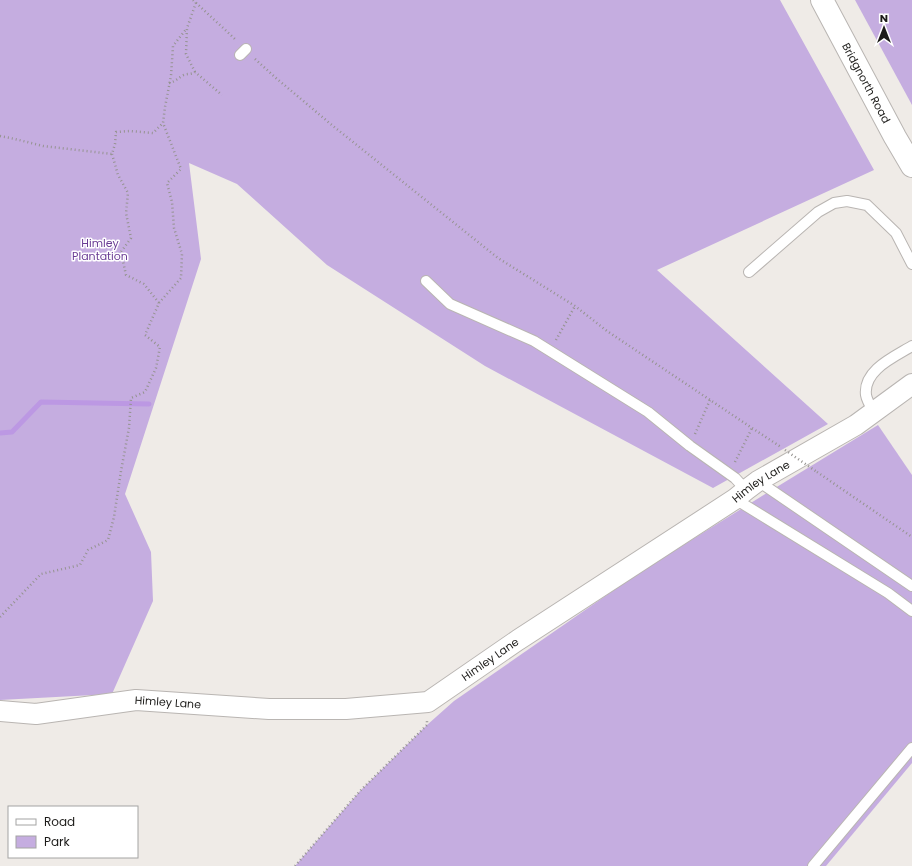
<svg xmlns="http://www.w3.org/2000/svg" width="912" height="866" font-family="Poppins,sans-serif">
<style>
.green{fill:#c5ade0}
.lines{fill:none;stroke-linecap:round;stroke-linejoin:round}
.stream{stroke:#bc98e3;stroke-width:5}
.lane-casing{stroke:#b9b5b2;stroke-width:12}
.street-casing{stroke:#b9b5b2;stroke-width:22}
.secondary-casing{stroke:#b9b5b2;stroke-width:24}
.path{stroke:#959390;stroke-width:2.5;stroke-dasharray:1 3;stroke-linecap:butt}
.lane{stroke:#fff;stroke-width:10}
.street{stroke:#fff;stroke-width:20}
.secondary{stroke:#fff;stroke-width:22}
.path-bridge{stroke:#959390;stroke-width:2.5;stroke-dasharray:1 3;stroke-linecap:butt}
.labels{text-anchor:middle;stroke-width:3;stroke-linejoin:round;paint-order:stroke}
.street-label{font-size:11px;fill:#1c1b19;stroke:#fff}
.park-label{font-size:11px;fill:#6a3c94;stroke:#fff}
</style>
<rect width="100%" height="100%" fill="#efebe7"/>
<g class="green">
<path d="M0 0H780L874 170 657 270 828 424 713 488 485 366 327 265 237 184 189 163 201 259 125 494 151 552 153 601 112 694 0 700Z"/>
<path d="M855 0H912V105Z"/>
<path d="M878 425 912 475V763L826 866H295L360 791 427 725 454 701 640 572 762 496Z"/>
</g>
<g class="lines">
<path class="stream" d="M0 433 12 432 41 402 149 404"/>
<g class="lane-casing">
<g id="lane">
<path d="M240 55 246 49"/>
<path d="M749 272 818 212 834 203 847 201 867 205 896 233 912 264"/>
<path d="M426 281 450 304 534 341 648 412 690 446 735 478 746 490"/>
<path d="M874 412C871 407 867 401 866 395 863 370 894 357 912 346"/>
<path d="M758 481 912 586"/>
<path d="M735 499 888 593 912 611"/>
<path d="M813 866 912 748"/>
</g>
</g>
<g class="street-casing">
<g id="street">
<path id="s1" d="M0 711 36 714 136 700 269 709H346L428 702 518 640 735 499 746 490 758 481 856 425 912 384"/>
</g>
</g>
<g class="secondary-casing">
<g id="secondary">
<path id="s2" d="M822 0 895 137 912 166"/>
</g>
</g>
<g class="path">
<path d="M193 0 236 40"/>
<path d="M255 59 276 78 333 126 498 258 575 306 607 331 752 428 781 447"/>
<path d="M195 72 186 54 187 28 197 0"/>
<path d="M169 83C176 81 177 79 182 76 186 73 191 75 195 72L222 95"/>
<path d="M0 136 15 139 43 146 112 154 115 144 116 132 130 131 153 133 163 123"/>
<path d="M112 154 118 175 128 193 126 213 131 238 121 252 126 275 144 284 159 303"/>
<path d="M556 340 575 306"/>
<path d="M695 434 710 400"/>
<path d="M735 462 752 428"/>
<path d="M817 472 912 537"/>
<path d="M0 617 41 574 80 565 88 550 108 540 114 517 121 471 129 428 131 398 145 392 156 368 160 347 145 335 159 303 181 278 182 254 174 228 172 202 167 183 181 169 163 123 165 107 171 76 173 46 187 28"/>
<path d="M295 866 360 791 427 725V721"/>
</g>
<use href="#lane" class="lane"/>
<use href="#street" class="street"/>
<use href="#secondary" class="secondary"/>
<path class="path-bridge" d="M785 450 817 472"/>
</g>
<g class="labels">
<g class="street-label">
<text dy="4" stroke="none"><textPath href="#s2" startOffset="94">Bridgnorth Road</textPath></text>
<text dy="4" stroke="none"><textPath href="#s1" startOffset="829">Himley Lane</textPath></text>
<text dy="4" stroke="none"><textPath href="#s1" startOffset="505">Himley Lane</textPath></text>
<text dy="4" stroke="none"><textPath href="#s1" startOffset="169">Himley Lane</textPath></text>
</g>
<g class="park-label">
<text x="100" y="247">Himley<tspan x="100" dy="13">Plantation</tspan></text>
</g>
</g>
<rect x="8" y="806" width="130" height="52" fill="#ffffff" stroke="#a4a4a3"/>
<rect x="16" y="819" width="20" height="6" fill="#ffffff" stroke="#a4a4a3"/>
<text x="44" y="826" font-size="12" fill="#1c1b19">Road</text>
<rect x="16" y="836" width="20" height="12" fill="#c5ade0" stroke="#a4a4a3"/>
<text x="44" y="846" font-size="12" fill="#1c1b19">Park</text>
<g transform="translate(884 28)" stroke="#ffffff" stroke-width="3" paint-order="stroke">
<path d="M0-3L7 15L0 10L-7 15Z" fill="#1c1b19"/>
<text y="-6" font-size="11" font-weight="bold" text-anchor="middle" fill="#1c1b19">N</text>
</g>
</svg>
